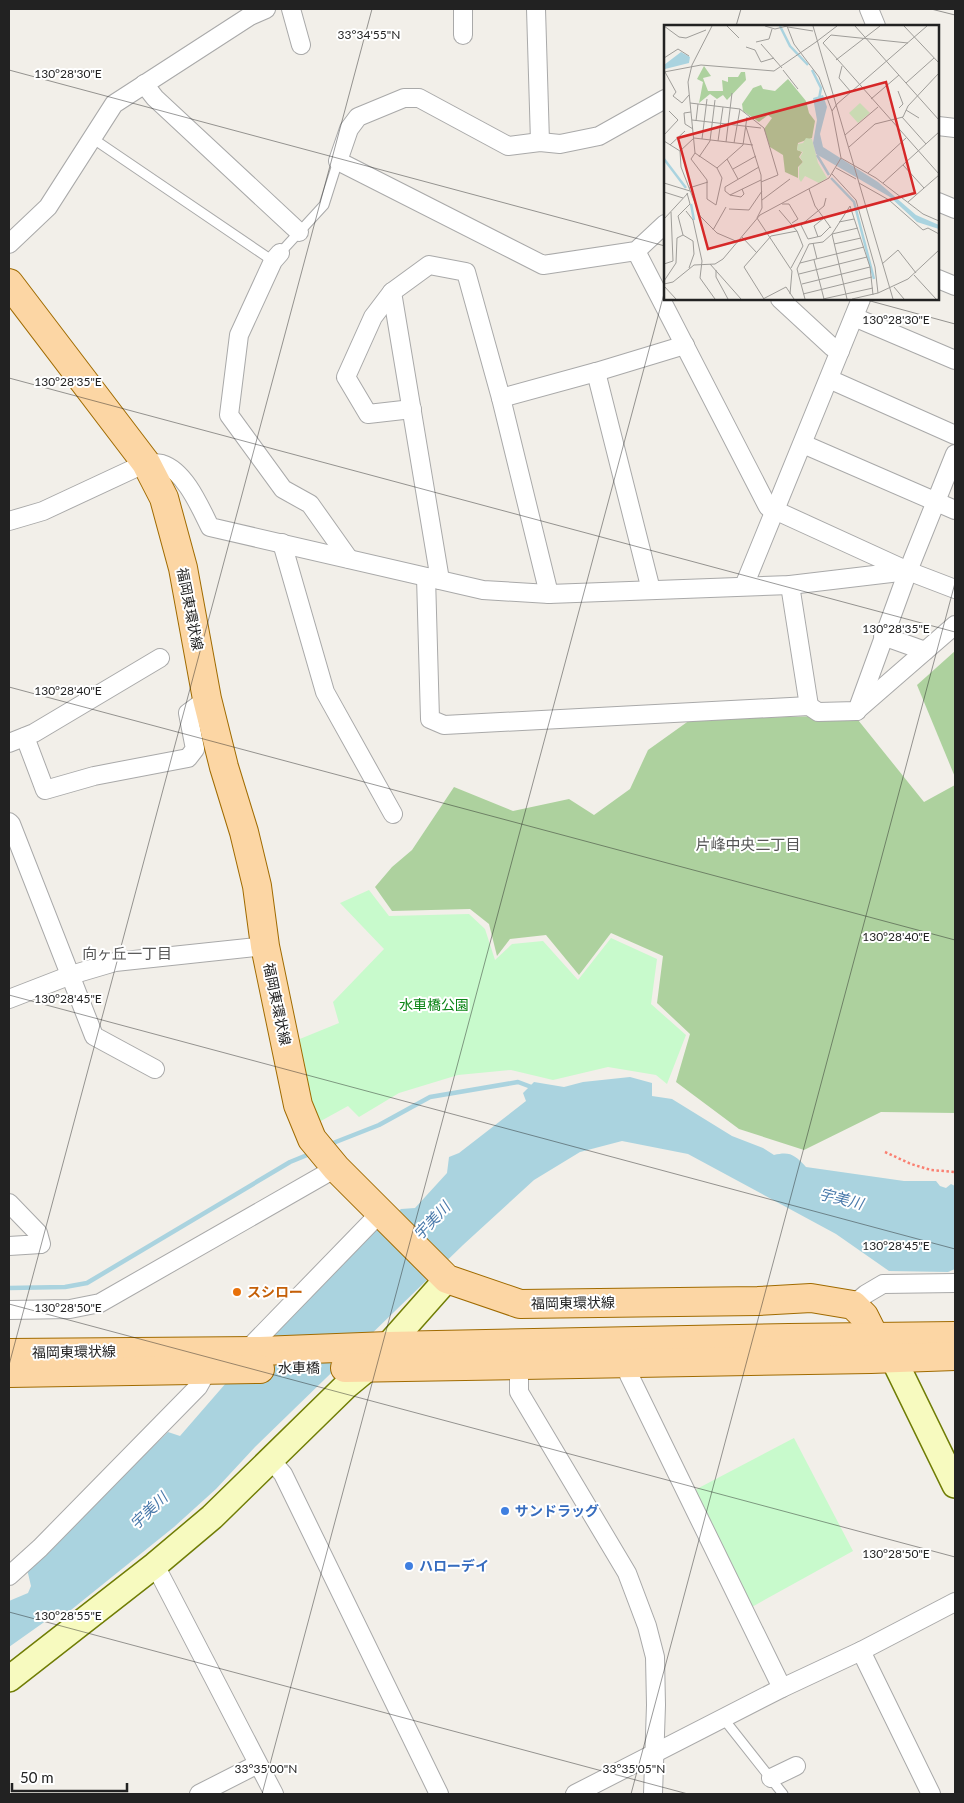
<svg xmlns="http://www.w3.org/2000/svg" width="964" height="1803" font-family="Lato,'Noto Sans JP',sans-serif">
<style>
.forest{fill:#add19e}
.park{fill:#c8facc}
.water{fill:#aad3df}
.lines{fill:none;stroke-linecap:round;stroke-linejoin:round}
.stream{stroke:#aad3df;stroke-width:4.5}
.lane-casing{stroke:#a9a9a9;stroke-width:11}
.street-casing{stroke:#a9a9a9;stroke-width:20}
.secondary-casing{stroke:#707d05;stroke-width:28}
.primary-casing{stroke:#a06b00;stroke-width:30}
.path{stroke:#fa8072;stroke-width:2.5;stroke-dasharray:2.5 2.5;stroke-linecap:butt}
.lane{stroke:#fff;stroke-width:9}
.street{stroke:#fff;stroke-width:18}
.secondary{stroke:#f7fabf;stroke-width:25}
.primary{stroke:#fcd6a4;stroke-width:28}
.ticks{fill:none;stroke:#222;stroke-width:1;stroke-opacity:0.45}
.food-dot{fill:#e8710a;stroke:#fff;stroke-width:2}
.shop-dot{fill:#3f7fe0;stroke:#fff;stroke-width:2}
.labels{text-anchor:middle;stroke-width:4;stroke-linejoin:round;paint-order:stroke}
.street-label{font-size:14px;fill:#222;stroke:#fff}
.park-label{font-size:14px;fill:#0c8416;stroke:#fff}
.food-label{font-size:14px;font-weight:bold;fill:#c56008;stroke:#fff;text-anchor:start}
.shop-label{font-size:14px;font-weight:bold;fill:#366cbe;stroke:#fff;text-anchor:start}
.neighbourhood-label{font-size:15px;fill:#555;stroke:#fff}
.water-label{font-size:15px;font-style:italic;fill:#4a7aab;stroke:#fff}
.inset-river{fill:none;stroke:#aad3df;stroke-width:2.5}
.inset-road{fill:none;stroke:#9f9d99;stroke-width:1}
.view{fill:#d62828;fill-opacity:0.15;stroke:#d62828;stroke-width:2.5}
.inset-edge{fill:none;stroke:#222;stroke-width:2.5}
.ticks-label{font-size:12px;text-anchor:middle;fill:#222;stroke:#fff;stroke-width:4;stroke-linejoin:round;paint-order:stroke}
</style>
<rect width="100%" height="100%" fill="#f2efe9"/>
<g class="forest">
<path d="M955 651V777L917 685Z"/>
<path d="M854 715 924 802 955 785V1113L881 1112 804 1150 739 1129 676 1082 690 1034 657 1003 663 956 611 933 579 975 546 935 510 939 497 956 489 924 470 909 392 911 375 887 392 867 412 850 454 787 513 811 569 799 594 815 630 789 648 750 690 720Z"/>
</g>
<g class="park">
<path d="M369 890 389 916 469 914 485 929 495 960 512 944 543 941 578 980 611 938 657 959 651 1004 686 1035 667 1084 656 1075 608 1067 553 1080 511 1070 458 1075 399 1093 359 1117 348 1106 319 1122 290 1043 339 1023 333 1002 384 949 340 903Z"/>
<path d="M794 1438 853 1551 750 1608 691 1492Z"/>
</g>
<path class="water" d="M630 1077 652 1083V1096L672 1099 732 1136 763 1148 774 1155C790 1151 795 1155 806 1167L904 1181H936L940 1186 946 1188 951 1184 955 1186V1269L948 1272 889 1271 836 1234 688 1154 622 1141 580 1152 534 1180 463 1245 255 1447 216 1489 174 1527 66 1614 57 1613 9 1647V1601L28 1593 31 1586 27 1569 168 1432 180 1436 273 1329 377 1229 401 1209 415 1208 447 1173 449 1157 459 1153 526 1101 523 1093 534 1082 564 1087 583 1082Z"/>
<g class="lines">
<g class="stream">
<path d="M328 1145 379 1125 430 1097 518 1082 534 1088"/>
<path d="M9 1288 65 1287 87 1283 290 1162 312 1153"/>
</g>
<g class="lane-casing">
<g id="lane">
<path d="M92 138 273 261"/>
<path d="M280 253 324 205 338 161"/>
<path d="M723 1718 783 1794"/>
</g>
</g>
<g class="street-casing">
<g id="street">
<path d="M291 9 301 45"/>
<path d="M463 9V35"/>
<path d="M536 9 540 142"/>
<path d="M869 9 876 26"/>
<path d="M144 84 155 98 299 232"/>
<path d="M665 99 599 136 560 144 540 142 508 146 419 98H404L358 117 349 129 338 161 543 265 636 251 665 224"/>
<path d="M938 126 955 128"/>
<path d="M938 202 955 209"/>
<path d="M9 244 48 207 114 104 250 16 266 9"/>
<path d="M636 251 768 507 908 571 955 589"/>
<path d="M280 253 273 261 239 335 229 415 283 489 310 504 349 559"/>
<path d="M938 279 955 286"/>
<path d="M392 292 373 317 346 377 368 414 412 409"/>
<path d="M780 299 832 347 840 351"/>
<path d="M854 317 955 360"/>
<path d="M596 372 651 590"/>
<path d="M829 379 955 435"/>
<path d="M501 398 596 372 685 345"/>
<path d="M803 444 955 510"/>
<path d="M9 521 43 511 146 463C151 463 158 463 162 464 185 471 200 507 210 527L483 590 549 594 790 585 908 571"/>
<path d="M282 543 325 692 393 814"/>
<path d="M426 577 430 719 444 725 809 706 818 712 856 711 955 625"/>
<path d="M440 580 392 292 429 265 466 272 501 398 549 594"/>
<path d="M790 585 809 706"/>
<path d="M744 586 861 299"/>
<path d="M883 636 925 651"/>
<path d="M857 711 908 571 955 454"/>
<path d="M25 737 45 790 94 776 188 758 195 749 188 713 207 699"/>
<path d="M9 743 34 733 160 658"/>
<path d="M9 822 11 824 94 1036 155 1069"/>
<path d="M9 999 71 975 115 962 265 946"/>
<path d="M9 1203 38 1233 41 1244 9 1246"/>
<path d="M853 1305 866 1294 883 1284 955 1283"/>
<path d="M9 1310 70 1309 100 1303 336 1168"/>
<path d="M246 1351 381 1212"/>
<path d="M628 1363 629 1375 782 1688"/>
<path d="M519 1364V1392L627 1573 647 1626 655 1657 656 1705 653 1794"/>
<path d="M271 1460 283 1474 439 1794"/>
<path d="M155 1565 274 1794"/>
<path d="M9 1576 40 1548 198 1387 207 1371"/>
<path d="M861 1651 931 1794"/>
<path d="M771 1778 796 1766"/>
<path d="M199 1794 258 1764"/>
<path d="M575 1794 782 1688 861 1651 955 1602"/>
</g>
</g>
<g class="secondary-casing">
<g id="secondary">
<path d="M893 1358 955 1485"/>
<path d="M9 1679 155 1565 212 1517 346 1386 369 1367 447 1279"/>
</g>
</g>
<g class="primary-casing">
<g id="primary">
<path d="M9 283 146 463 164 498 183 568 207 699 224 767 244 832 257 886 265 946 298 1105 312 1139 336 1168 447 1279 520 1304 758 1301 811 1298 853 1305 864 1316 875 1338 893 1358"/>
<path d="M9 1353 260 1351 388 1346 789 1338 955 1336"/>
<path d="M345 1368 871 1359 955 1356"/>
<path d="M9 1373 260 1369"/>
</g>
</g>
<path class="path" d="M885 1152 911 1164 931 1170 955 1172"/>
<use href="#lane" class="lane"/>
<use href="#street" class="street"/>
<use href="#secondary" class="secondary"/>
<use href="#primary" class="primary"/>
</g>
<path class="ticks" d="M931 9 955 15M736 26 741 9M9 70 665 246M863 299 955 324M9 378 955 632M9 687 955 940M9 995 955 1249M9 1304 955 1557M9 1365 372 9M9 1612 688 1794M262 1794 665 290M631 1794 955 583"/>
<circle class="food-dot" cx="237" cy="1292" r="5"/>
<g class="shop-dot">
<circle cx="505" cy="1511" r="5"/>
<circle cx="409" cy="1566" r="5"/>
</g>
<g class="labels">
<g class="street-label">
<text transform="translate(190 609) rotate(79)" y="5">福岡東環状線</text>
<text transform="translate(277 1004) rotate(78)" y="5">福岡東環状線</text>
<text transform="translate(573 1303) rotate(-1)" y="5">福岡東環状線</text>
<text transform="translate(74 1352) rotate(-1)" y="5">福岡東環状線</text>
<text transform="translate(299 1368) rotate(-1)" y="5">水車橋</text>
</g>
<g class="park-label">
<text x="434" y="1010">水車橋公園</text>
</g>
<g class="food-label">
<text x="247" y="1297">スシロー</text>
</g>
<g class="shop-label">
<text x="515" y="1516">サンドラッグ</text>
<text x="419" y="1571">ハローデイ</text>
</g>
<g class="neighbourhood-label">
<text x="748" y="850">片峰中央二丁目</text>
<text x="127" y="959">向ヶ丘一丁目</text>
</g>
<g class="water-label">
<text transform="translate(841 1199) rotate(14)" y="5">宇美川</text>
<text transform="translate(432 1221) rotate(-47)" y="5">宇美川</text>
<text transform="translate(149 1511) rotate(-44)" y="5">宇美川</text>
</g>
</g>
<g transform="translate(664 25)">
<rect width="275" height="275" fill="#f2efe9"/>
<path d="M40 41 47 51 39 53 44 66H59L58 55 64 57V52H74L77 47H81L82 55 63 75 59 70 53 74 46 69 35 78 39 57 33 54ZM124 54 142 76 145 88 151 96 148 113 134 118 133 125 138 127 135 132 139 137 134 142V153L121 147 119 130 106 122 100 104 108 93 104 90 95 97 79 86 78 79 89 63 97 60 99 64 111 66Z" fill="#add19e"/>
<path d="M196 78 206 88 194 98 185 88ZM142 113 148 114 154 138 163 153 155 158 141 151 137 157 135 154V142L139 137 136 132 139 127 133 125 134 119 139 118Z" fill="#c8facc"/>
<path d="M17 27 26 32 25 38 1 44 0 40ZM159 70 163 82 156 109 159 122 214 157 252 190 275 200V204L253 197 226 172 152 129 149 118 153 95 149 73Z" fill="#aad3df"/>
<path class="inset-river" d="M116 1 126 21 144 40M148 45 157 63 155 74M153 130 165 150M0 134 22 163M167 153 190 177 210 254M27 179 30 195"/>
<path class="inset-road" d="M0 1 15 12 22 13 42 5M63 1 75 13M101 1 111 4 123 1M123 1 130 19 155 52 168 86M149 1 229 274M191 1 275 95M240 1 275 38M124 2 149 6M92 17 105 14 108 4M152 17 173 1M244 18 167 10 159 18 275 149M97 19 118 43M82 22 91 25 97 37 110 33M0 33 14 24 25 31M172 35 216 1M178 41 175 53 187 67M119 45 134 64M0 47 37 40 110 46 152 17M1 47 12 67 9 71 18 78 25 70M242 58 270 33M234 66 239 79 235 83M207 74 235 50M26 78 76 84 100 103 114 150 97 157M173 79 263 1M242 85 255 93M27 87 20 88 21 99 29 104M238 92 262 119M28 95 97 103M32 96 34 79M82 102 97 150 98 183 93 193 128 246 126 269M0 110 14 95 5 86M181 110 214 82M30 113 89 120M38 114 43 74M0 116 16 126M54 116 59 82M62 117 68 68M70 118 76 84M6 120 21 106M185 122 211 99 239 92 244 81 275 48M16 126 17 142 36 191 53 208 74 217M16 126 30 113M31 128 53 143 58 153 52 180 43 174V155L27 134 31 128 24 57 28 40 48 1M35 132 46 116 51 75M177 133 212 153 259 189 275 196M63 134 74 154M239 140 260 163M95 142 61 162V166L66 170 97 155M53 143 79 120 83 92M172 143 192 154M69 144 92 131M204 148 242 113M168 149 192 175 211 242 214 268M0 158 26 166M195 158 225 175 259 205 264 203 275 209M219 158 275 107M25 163 44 157M145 164 151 181 167 203M0 167 19 173M23 168 26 179 14 191 19 210 29 216 30 229 25 243M66 170 77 172 80 169 78 164M162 173 160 181 137 200 144 214 157 211 166 202M98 175 126 154M244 177 275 150M118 179H125L134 194 128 198M65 184 85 185 98 166M115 185 133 206M22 186 29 195 38 236 36 253 51 274M0 194 24 168M175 197 190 194M49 205 62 182M168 209 183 274M168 209 194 203M78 212 93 228M154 212 150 201 160 193M149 218 153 234M170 219 197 213M150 235 160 274M136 238 200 222M0 239 9 236 7 187M46 239 77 274M218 239 234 225 252 248M52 245V252L64 274M135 249 203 232M250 250 272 274M0 256 12 238 13 213 19 210M0 259 9 257 30 240 51 239 59 234 96 190 165 153 177 133 168 86 173 79M138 259 206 242M0 261 12 274M230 262 240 274M139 269 208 252M99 274 122 262 130 274M100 274 80 242 107 211 133 206 139 221 127 243M141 274 133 244 145 219 159 217 168 209 186 181 206 242 209 270M159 274 209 263M188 274 214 268 244 254 275 225"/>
<path class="view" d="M222 57 251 168 44 224 14 113Z"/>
<rect width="275" height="275" class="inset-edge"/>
</g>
<g class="ticks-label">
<text x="369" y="39">33°34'55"N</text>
<text x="68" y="78">130°28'30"E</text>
<text x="896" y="324">130°28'30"E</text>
<text x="68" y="386">130°28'35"E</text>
<text x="896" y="633">130°28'35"E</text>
<text x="68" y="695">130°28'40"E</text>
<text x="896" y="941">130°28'40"E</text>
<text x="68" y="1003">130°28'45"E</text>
<text x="896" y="1250">130°28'45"E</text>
<text x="68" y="1312">130°28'50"E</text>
<text x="896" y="1558">130°28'50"E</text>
<text x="68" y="1620">130°28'55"E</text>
<text x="266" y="1773">33°35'00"N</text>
<text x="634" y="1773">33°35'05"N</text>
</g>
<rect width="964" height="1803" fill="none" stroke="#222222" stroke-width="20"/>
<path d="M12 1783v8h115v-8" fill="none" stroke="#222222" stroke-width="2.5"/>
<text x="20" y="1783" font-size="15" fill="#222222" stroke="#ffffff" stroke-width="4" paint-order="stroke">50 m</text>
</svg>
